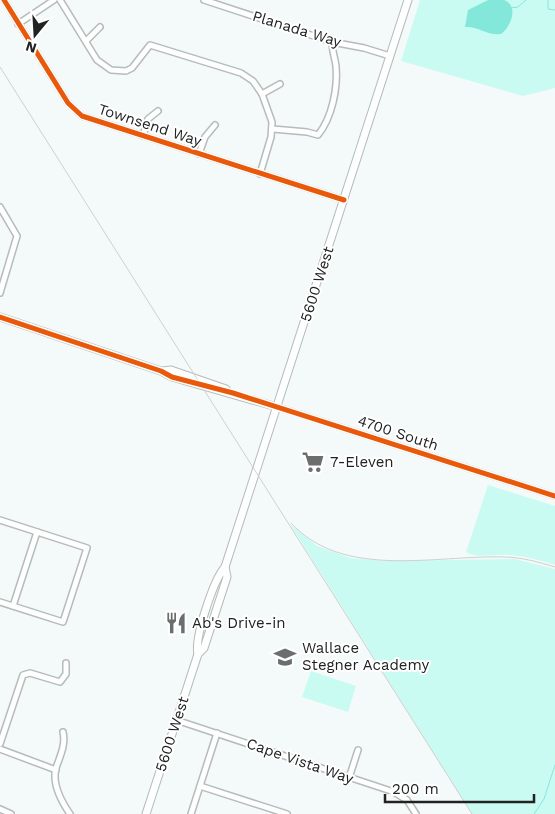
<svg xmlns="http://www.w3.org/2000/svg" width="555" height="814" font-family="'Work Sans',sans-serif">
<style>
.grass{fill:#cafbf3}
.water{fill:#83e8da}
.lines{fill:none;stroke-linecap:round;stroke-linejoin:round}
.stream{stroke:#83e8da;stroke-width:1}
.minor-casing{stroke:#b7bbba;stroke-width:8}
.major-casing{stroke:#b7bbba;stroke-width:9}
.minor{stroke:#fdfefe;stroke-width:5}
.major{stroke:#fdfefe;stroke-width:7}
.rail{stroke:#ced0cf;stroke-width:1}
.cycleway-casing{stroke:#fff;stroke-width:8}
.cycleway{stroke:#e8590c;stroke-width:5}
.labels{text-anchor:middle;stroke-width:4;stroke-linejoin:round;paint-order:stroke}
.street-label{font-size:15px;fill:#202322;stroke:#fff}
.poi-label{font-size:15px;fill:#202322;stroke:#fff;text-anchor:start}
</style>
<rect width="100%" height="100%" fill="#f4faf9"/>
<g class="grass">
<path d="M420 0H555V88L523 96 401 61Z"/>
<path d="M488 485 555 506V565C540 560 524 556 509 555 495 554 477 559 466 552Z"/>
<path d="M290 524 317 546 351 558 383 561 515 559 555 569V814H472Z"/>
<path d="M311 671 356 686 348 712 302 697Z"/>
</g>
<path class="water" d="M488 0C492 0 500 0 504 0 520 6 510 28 501 34 487 36 479 26 465 27L468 10Z"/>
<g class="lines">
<g class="stream">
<path d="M548 0V9L555 10"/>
<path d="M510 8 518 7 526 0"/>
<path d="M534 814 544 799 555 765"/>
</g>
<g class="minor-casing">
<g id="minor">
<path d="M4 0 68 103 82 116 344 200"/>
<path d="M60 0 97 60 111 70 126 71 132 68 150 45 241 73 253 81 262 94 272 122 271 137 260 174"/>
<path d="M204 0 332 42 364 48 390 56"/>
<path d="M18 24 54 0"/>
<path d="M86 41 100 27"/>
<path d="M262 94 280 84"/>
<path d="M273 129 307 132 318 135C332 118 338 88 336 66 335 58 332 51 332 42"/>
<path d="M143 136 148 119 158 111"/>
<path d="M199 154 205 137 215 125"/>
<path d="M0 207 17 236 0 293"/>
<path d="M277 407 555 496"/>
<path d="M0 520 87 548 63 622 0 602"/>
<path d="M13 606 37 532"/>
<path d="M176 720 394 792 407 800 416 814"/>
<path d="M63 732C66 745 60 756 56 768 52 783 61 801 70 814"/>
<path d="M0 744 23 675 30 673 60 682 66 674V663"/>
<path d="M0 749 56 770"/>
<path d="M349 778 358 750"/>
<path d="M200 786 287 814"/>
<path d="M0 809 11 814"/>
<path d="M191 814 217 733"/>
</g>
</g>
<g class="major-casing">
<g id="major">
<path d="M0 317 161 371 172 377 277 407"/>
<path d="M163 371 171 370 226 389"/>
<path d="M198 654C194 638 214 579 225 567L408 0"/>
<path d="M146 814 198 654 204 648 227 577 225 567"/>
</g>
</g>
<use href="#minor" class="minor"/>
<use href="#major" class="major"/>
<g class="rail">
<path d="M0 67 472 814"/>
<path d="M291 523C343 580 435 555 503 557 521 557 538 562 555 567"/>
</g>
<g class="cycleway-casing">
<g id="cycleway">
<path d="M4 0 68 103 82 116 344 200"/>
<path d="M0 317 161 371 172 377 233 393 555 496"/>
</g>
</g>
<use href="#cycleway" class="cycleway"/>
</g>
<defs>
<g id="supermarket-bare" transform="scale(1.725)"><path d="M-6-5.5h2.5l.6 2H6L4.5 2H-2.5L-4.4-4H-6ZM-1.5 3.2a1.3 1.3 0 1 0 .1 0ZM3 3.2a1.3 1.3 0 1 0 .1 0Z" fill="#6a6e6d" stroke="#fff" stroke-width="2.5" paint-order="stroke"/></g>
<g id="restaurant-bare" transform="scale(1.725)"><path d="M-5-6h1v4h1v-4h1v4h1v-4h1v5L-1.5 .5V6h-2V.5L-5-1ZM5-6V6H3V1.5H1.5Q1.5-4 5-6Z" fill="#6a6e6d" stroke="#fff" stroke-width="2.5" paint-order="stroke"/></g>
<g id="school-bare" transform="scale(1.725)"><path d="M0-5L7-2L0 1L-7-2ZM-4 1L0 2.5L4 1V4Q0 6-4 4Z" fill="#6a6e6d" stroke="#fff" stroke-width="2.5" paint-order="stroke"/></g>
</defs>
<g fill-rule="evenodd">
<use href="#supermarket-bare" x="313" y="462"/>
<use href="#restaurant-bare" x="176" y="623"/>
<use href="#school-bare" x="285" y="657"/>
</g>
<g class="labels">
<g class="street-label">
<text transform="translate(297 29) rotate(17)" y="5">Planada Way</text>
<text transform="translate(150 125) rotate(18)" y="5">Townsend Way</text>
<text transform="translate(317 284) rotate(-72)" y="5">5600 West</text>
<text transform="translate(398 433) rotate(18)" y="5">4700 South</text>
<text transform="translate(172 734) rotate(-72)" y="5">5600 West</text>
<text transform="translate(300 761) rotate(19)" y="5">Cape Vista Way</text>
</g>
<g class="poi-label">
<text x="330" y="467">7-Eleven</text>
<text x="192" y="628">Ab's Drive-in</text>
<text x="302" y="653">Wallace<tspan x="302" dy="17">Stegner Academy</tspan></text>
</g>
</g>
<g transform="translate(35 35) rotate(198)" stroke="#ffffff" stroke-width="4" paint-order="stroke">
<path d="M0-4L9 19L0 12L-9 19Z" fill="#202322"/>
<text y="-8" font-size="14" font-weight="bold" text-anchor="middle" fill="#202322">N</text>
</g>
<path d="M385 794v8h149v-8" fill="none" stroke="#202322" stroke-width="2.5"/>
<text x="392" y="794" font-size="15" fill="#202322" stroke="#ffffff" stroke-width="4" paint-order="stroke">200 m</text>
</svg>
